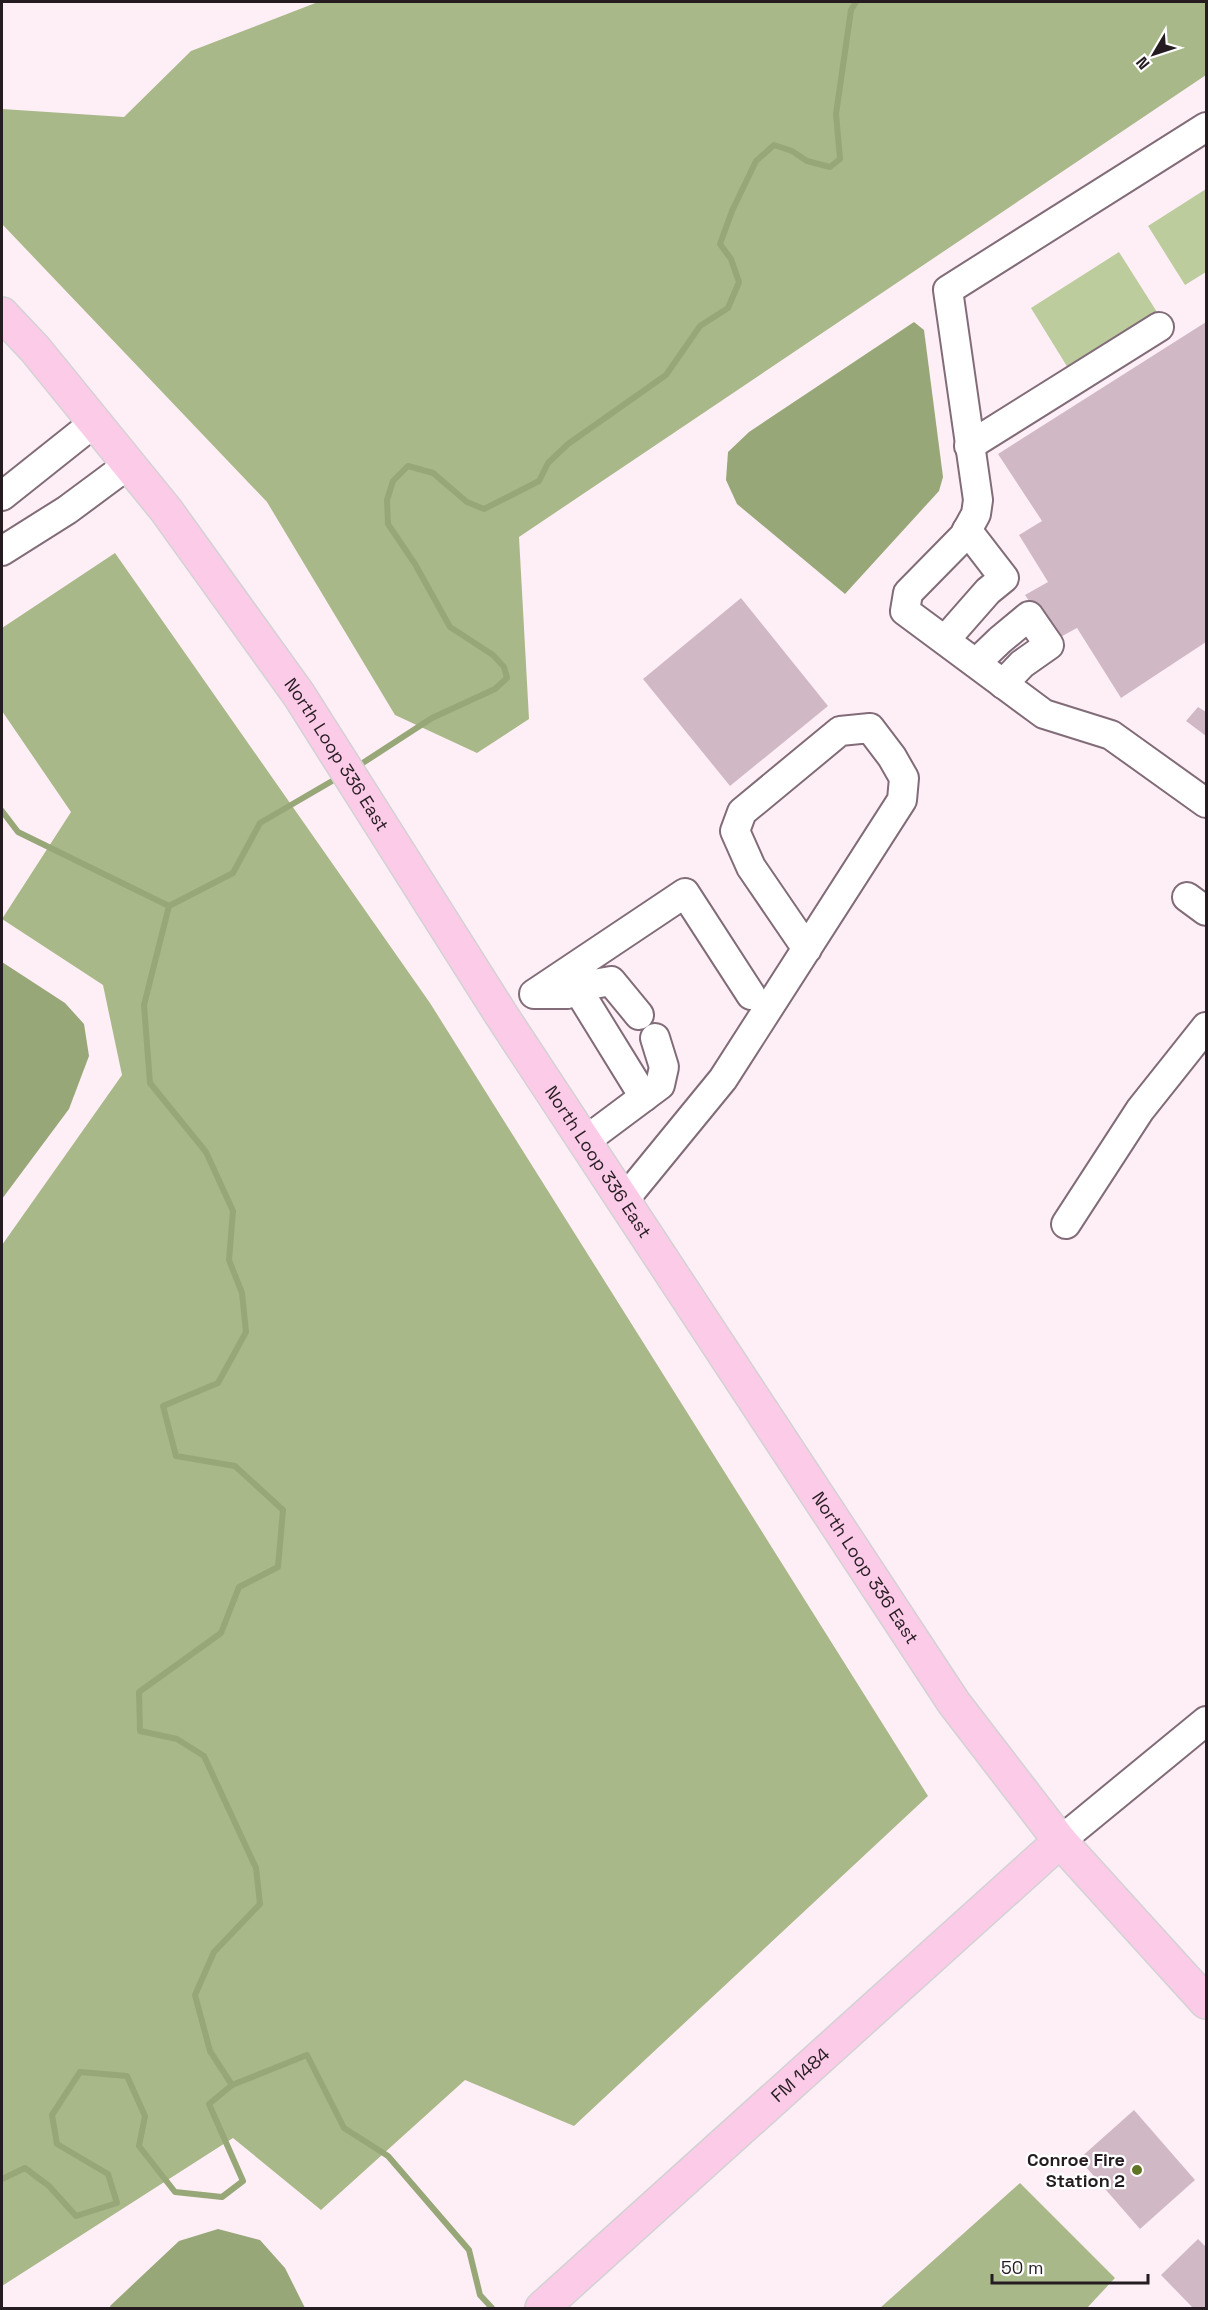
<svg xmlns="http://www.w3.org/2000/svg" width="1208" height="2310" font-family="'Space Grotesk',sans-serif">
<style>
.green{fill:#bdcc9d}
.forest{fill:#a9b888}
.water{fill:#98a778}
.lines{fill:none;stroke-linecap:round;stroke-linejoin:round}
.stream{stroke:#98a778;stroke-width:6}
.building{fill:#d0b9c5}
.minor-casing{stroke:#816c78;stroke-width:32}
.major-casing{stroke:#d3d2d3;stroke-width:36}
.minor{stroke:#fff;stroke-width:28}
.major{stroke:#fccbe8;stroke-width:33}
.poi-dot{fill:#607524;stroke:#fff;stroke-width:2}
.labels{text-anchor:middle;stroke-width:4.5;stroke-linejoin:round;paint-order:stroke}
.street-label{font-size:18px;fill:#251c21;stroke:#fff}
.poi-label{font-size:18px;font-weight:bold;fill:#251c21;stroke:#fff;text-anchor:end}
</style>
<rect width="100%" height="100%" fill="#feeff7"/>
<g class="green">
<path d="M1206 189V272L1185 285 1148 226Z"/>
<path d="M1119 252 1157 312 1068 368 1031 308Z"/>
</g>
<g class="forest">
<path d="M318 2H1206V75L519 537 529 719 477 753 395 715 267 502 2 224V109L124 117 191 51Z"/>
<path d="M115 553 430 1003 928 1796 574 2126 465 2080 321 2210 233 2138 2 2286V1245L122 1075 103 985 2 919 71 812 2 711V628Z"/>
<path d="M1020 2183 1115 2278 1087 2308H880Z"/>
</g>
<g class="water">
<path d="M914 322 924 330 943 477 939 491 845 594 737 504 726 480 728 452 749 432Z"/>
<path d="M2 962 65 1003 84 1024 89 1056 69 1109 2 1199Z"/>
<path d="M218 2229 260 2240 285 2268 305 2308H111L110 2306 179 2241Z"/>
</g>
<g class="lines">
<g class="stream">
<path d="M355 768 432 718 495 689 507 678 504 667 493 655 450 627 415 564 388 524 387 500 393 481 408 466 433 473 467 502 484 509 539 481 548 463 568 444 666 375 700 326 728 308 739 282 731 259 720 244 732 211 756 161 774 145 792 151 807 161 830 167 840 159 836 114 851 10 856 2"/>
<path d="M2 811 18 832 169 906"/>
<path d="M169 906 144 1005 150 1083 206 1152 233 1211 229 1260 242 1293 246 1332 218 1383 163 1406 176 1456 235 1466 283 1510 278 1567 239 1587 221 1633 139 1692 140 1731 177 1739 204 1756 256 1868 260 1904 214 1952 195 1995 210 2051 232 2085 307 2055 344 2128 388 2156 469 2250 480 2295 492 2308"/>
<path d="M169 906 233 873 260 823 339 777"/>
<path d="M2 2179 25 2168 49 2186 76 2216 117 2203 108 2174 57 2144 52 2115 80 2072 127 2076 145 2116 139 2146 175 2192 222 2197 243 2181 209 2104 232 2085"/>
</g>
</g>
<g class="building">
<path d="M1206 322V642L1121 698 1077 628 1055 640 1025 595 1048 582 1019 535 1042 521 998 454Z"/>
<path d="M741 598 828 706 730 786 643 679Z"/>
<path d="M1198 707 1206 712V736L1186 721Z"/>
<path d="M1134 2110 1195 2180 1140 2229 1079 2159Z"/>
<path d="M1198 2239 1206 2247V2308H1193L1161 2275Z"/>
</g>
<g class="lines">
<g class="minor-casing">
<g id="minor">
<path d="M1206 127 948 290 978 500 976 514 964 536 908 593 905 611 1044 714 1111 735 1206 803"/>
<path d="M969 446 1159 327"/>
<path d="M2 496 95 422"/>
<path d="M2 551 67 510 129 464"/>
<path d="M945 640 988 591 1004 578 967 530"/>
<path d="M976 663 1000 640 1029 616 1049 645 1022 664 1003 684"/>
<path d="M1187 897 1206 911"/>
<path d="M578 990 644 1097"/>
<path d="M639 1015 611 981 594 984 567 994H534L685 893 751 995"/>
<path d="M585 1141 660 1085 664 1067 655 1038"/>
<path d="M624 1200 723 1079 902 800 904 778 892 757 870 728 840 731 742 812 735 831 751 867 807 949"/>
<path d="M1066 1224 1140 1110 1206 1027"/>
<path d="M1060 1841 1206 1721"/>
</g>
</g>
<g class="major-casing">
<g id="major">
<path id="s1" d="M2 314 35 349 166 510 299 695 502 1016 954 1703 1060 1841 1206 2002"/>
<path id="s2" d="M542 2308 1060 1841"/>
</g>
</g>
<use href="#minor" class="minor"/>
<use href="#major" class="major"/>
</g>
<circle class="poi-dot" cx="1137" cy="2170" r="6"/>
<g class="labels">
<g class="street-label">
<text dy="6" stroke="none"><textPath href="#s1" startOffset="554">North Loop 336 East</textPath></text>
<text dy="6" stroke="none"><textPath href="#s1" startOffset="1038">North Loop 336 East</textPath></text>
<text dy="6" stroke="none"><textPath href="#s1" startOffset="1524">North Loop 336 East</textPath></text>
<text dy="6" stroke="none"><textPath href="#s2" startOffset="348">FM 1484</textPath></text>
</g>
<g class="poi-label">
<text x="1125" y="2166">Conroe Fire<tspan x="1125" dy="21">Station 2</tspan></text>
</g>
</g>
<rect width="1208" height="2310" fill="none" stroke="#251c21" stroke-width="6"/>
<g transform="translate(1154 54) rotate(231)" stroke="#ffffff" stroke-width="4.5" paint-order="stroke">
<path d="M0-4.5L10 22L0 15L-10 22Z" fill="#251c21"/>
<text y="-9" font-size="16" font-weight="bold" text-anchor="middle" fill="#251c21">N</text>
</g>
<path d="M992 2274v9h156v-9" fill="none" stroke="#251c21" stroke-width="3"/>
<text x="1001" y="2274" font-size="18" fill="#251c21" stroke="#ffffff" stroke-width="4.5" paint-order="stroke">50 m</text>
</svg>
